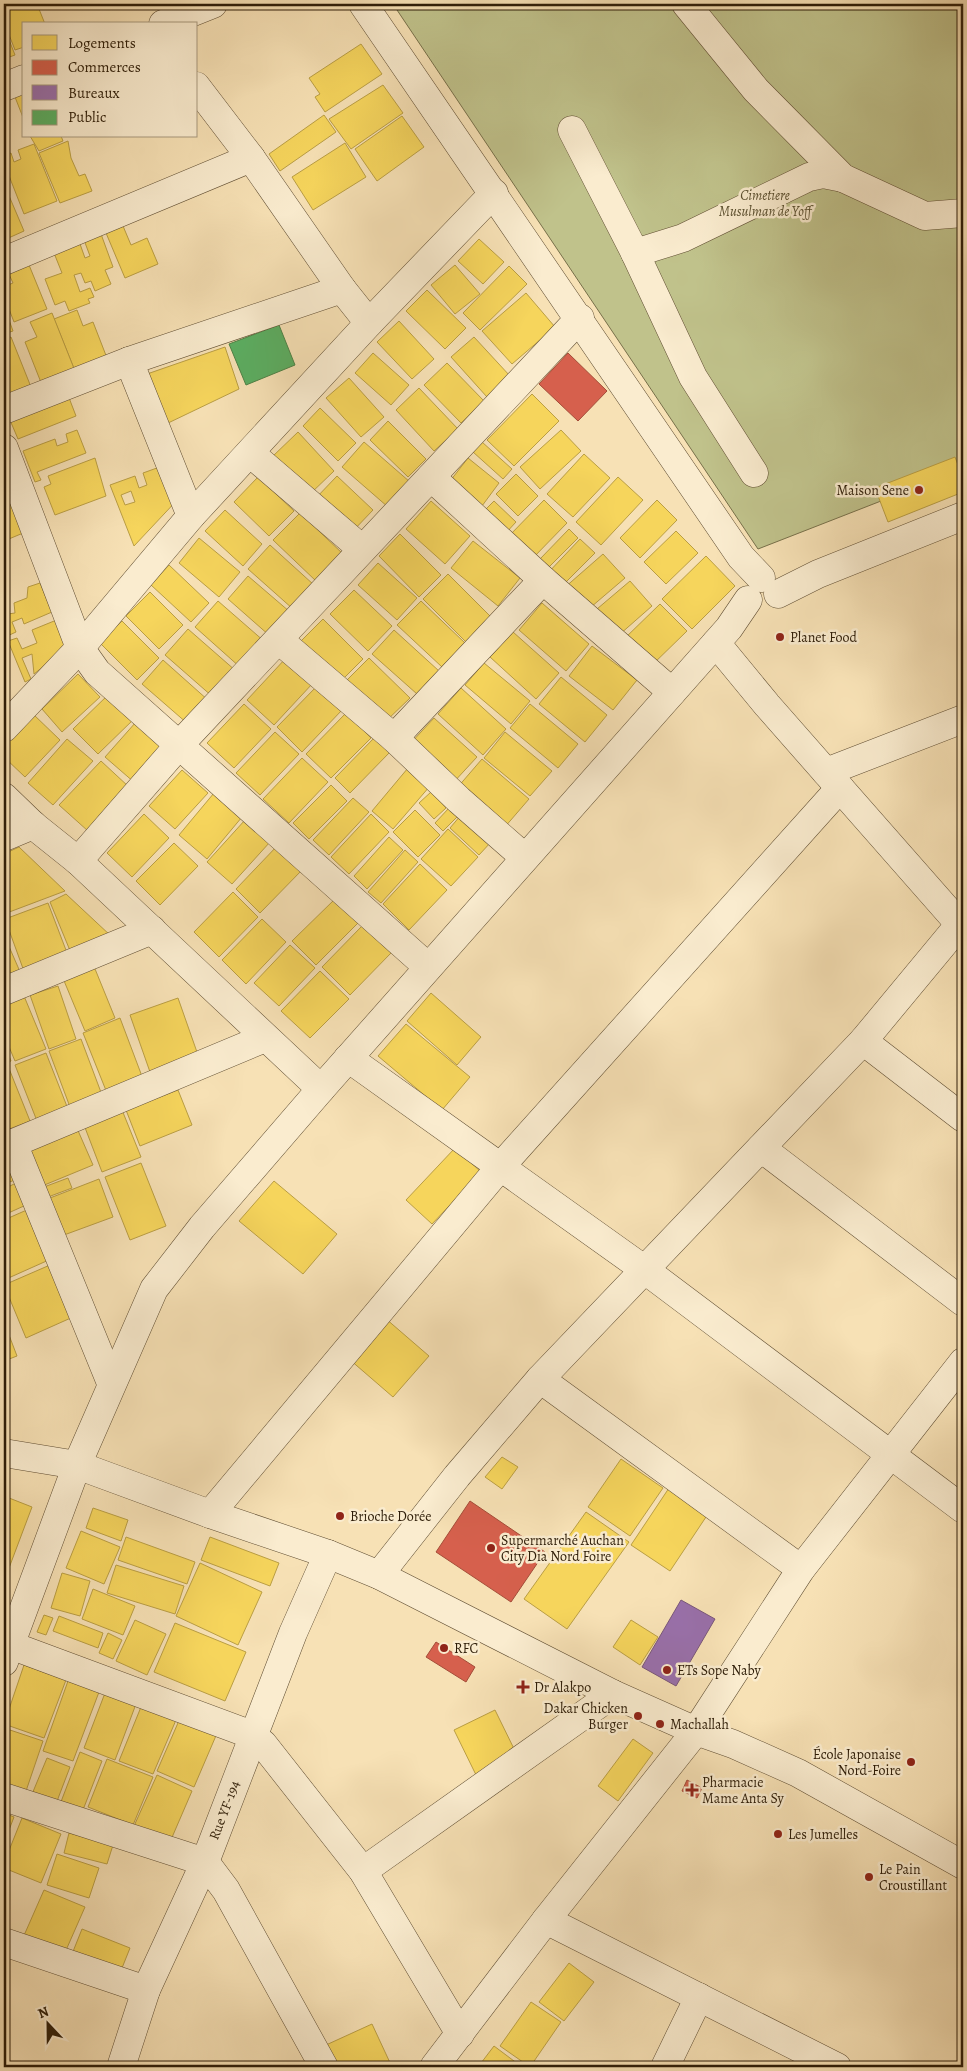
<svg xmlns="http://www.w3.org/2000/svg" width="967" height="2071" font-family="Alegreya,serif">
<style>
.green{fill:#c0c28b;stroke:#77704a}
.homes{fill:#f6d55c;stroke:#ba9e43;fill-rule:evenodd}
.shops{fill:#d6604d;stroke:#a44c38}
.offices{fill:#9970ab;stroke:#79577a}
.public{fill:#5aae61;stroke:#4d8246}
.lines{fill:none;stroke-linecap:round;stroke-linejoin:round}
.minor-casing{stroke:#604e33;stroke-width:29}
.minor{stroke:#faeccf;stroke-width:28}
.poi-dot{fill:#8f2418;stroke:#faeccf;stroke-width:2}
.labels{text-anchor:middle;stroke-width:5;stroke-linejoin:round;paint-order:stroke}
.park-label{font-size:14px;font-style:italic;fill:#5a4f2f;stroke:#faeccf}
.poi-label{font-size:14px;fill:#2e1d08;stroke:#faeccf;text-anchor:start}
.street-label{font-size:14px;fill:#2e1d08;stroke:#faeccf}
</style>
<rect width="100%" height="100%" fill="#f7e1b5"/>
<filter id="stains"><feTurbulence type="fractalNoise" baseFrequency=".004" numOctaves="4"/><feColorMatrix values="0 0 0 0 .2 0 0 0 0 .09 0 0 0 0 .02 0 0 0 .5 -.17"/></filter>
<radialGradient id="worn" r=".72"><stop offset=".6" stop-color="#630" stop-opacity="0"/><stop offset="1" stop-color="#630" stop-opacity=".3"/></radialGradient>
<path class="green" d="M393 4H963V469L758 549Z"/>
<g class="homes">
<path d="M4 4H37L45 24H24V47L15 50 4 22Z"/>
<path d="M4 27 15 55 4 59Z"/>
<path d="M361 44 382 74 325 112 315 97 320 94 309 78Z"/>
<path d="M383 85 403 113 351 149 329 119Z"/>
<path d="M24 93V120L15 97Z"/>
<path d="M324 115 336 132 280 171 269 154Z"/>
<path d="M402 116 424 147 377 181 355 149Z"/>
<path d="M30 136H61L63 141 39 151Z"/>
<path d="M68 141 71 158 79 176 85 174 92 191 60 203 39 153Z"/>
<path d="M345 143 366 177 313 210 292 177Z"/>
<path d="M34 144 57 201 24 214 4 163V156L11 153 14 162 21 159 18 150Z"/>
<path d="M4 184 24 231 4 240Z"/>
<path d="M123 226 131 245 147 238 158 264 125 278 106 233Z"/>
<path d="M101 234 113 267 105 270 111 284 95 291 91 281 85 283 81 273 74 275 80 292 90 288 94 297 88 299 90 303 69 311 65 301 55 305 45 279 62 273 54 253 80 244 85 258 90 256 84 240Z"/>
<path d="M479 239 504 262 483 284 458 261Z"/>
<path d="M29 265 47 309 14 322 4 296V276L6 275 8 285 13 283 7 270Z"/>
<path d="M455 265 480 294 455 314 431 285Z"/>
<path d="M509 266 527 284 480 330 463 313Z"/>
<path d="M427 290 466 328 445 349 406 311Z"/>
<path d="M526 293 555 327 512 364 482 331Z"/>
<path d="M4 306 13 331 4 334Z"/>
<path d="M77 310 83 326 93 322 107 358 75 371 54 319Z"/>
<path d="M52 313 75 371 42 385 25 342 37 337 30 322Z"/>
<path d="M399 321 434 359 412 379 377 342Z"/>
<path d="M11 337 31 387 4 399V340Z"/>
<path d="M474 337 510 376 487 397 451 357Z"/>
<path d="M225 347 239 389 166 424 147 374Z"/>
<path d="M373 353 409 385 391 405 355 373Z"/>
<path d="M447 363 484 401 461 423 424 385Z"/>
<path d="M349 378 384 417 361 437 326 398Z"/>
<path d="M419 388 458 429 434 451 396 410Z"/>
<path d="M66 390 76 416 18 439 7 413Z"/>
<path d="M532 394 559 421 514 466 487 440Z"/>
<path d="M320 408 356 443 338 461 303 426Z"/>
<path d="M388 421 426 459 408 477 370 440Z"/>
<path d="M77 430 86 453 37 472 41 480 35 482 23 451 55 439 57 446 68 442 66 434Z"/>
<path d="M561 430 581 451 540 489 520 467Z"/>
<path d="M298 432 334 471 309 495 272 457Z"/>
<path d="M364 442 410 482 388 507 342 467Z"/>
<path d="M482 442 512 469 503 479 473 452Z"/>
<path d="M584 454 610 478 573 517 547 494Z"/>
<path d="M955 457 963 478V492L888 522 875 488Z"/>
<path d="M95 458 106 496 55 515 44 487 51 484 48 476Z"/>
<path d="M468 458 499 483 479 510 447 485Z"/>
<path d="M168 464 180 497 134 546 110 485 135 476 139 488 147 485 143 473ZM131 491 135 502 125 505 121 495Z"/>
<path d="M516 474 538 496 518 516 496 494Z"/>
<path d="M337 476 373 510 351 533 315 499Z"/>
<path d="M258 477 294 511 269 536 234 502Z"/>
<path d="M618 477 643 500 601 545 576 522Z"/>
<path d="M14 495 28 531 4 541V499Z"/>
<path d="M544 500 567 523 531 560 508 537Z"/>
<path d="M657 500 677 520 640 558 620 538Z"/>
<path d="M431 501 470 536 445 564 406 529Z"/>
<path d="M494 501 516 522 504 535 481 514Z"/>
<path d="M225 510 262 544 243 566 205 531Z"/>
<path d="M300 513 343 554 316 581 273 540Z"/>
<path d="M569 529 578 538 549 567 540 559Z"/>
<path d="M676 531 698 553 666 584 644 562Z"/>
<path d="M400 534 441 575 419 597 379 556Z"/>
<path d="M199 538 240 572 219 597 179 563Z"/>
<path d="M580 539 595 553 560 588 546 575Z"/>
<path d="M473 541 520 578 498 606 451 568Z"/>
<path d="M270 545 314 585 293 609 248 569Z"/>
<path d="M603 554 625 578 584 613 563 589Z"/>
<path d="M706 556 735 586 692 629 662 599Z"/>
<path d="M378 563 417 598 397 620 358 585Z"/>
<path d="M169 565 209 603 191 622 151 585Z"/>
<path d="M448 574 493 619 468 644 423 599Z"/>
<path d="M248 576 290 612 270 636 228 599Z"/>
<path d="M630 581 652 606 619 635 597 609Z"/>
<path d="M40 583 52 612 24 624 22 618 12 622 16 632 5 637 4 597 6 596 8 614 15 613 14 603 27 598 28 587Z"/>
<path d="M354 590 392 626 368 651 330 614Z"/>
<path d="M150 592 183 625 159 649 126 616Z"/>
<path d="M218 601 265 642 241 668 195 627Z"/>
<path d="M421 601 465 643 442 667 397 625Z"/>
<path d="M542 603 589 644 566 671 519 630Z"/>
<path d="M660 604 687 631 648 669 622 641Z"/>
<path d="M59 619 70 645 34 674 32 654 22 658 31 679 25 682 8 641 17 638 22 649 37 643 32 630Z"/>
<path d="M323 619 363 659 341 681 301 641Z"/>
<path d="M122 621 159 658 137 680 100 643Z"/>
<path d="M188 629 236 671 213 697 165 655Z"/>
<path d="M394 630 439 671 417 694 372 654Z"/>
<path d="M513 632 559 673 536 699 490 657Z"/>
<path d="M592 646 637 680 613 710 569 676Z"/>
<path d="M286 658 313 683 274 725 247 700Z"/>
<path d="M369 658 410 698 385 722 345 682Z"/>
<path d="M163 660 209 701 188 724 142 684Z"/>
<path d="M484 663 530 701 511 724 465 685Z"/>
<path d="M78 674 100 697 62 732 42 709Z"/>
<path d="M561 677 607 715 585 742 539 704Z"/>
<path d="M317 686 342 710 302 752 277 727Z"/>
<path d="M461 688 506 729 483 755 438 714Z"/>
<path d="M110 693 135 718 98 754 73 729Z"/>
<path d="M244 704 271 729 234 768 207 743Z"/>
<path d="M530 704 578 744 558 768 510 728Z"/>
<path d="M346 713 371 738 331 778 306 754Z"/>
<path d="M33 714 60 740 25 777 4 757V743Z"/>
<path d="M434 718 477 757 452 784 409 745Z"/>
<path d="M136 722 165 748 135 783 105 757Z"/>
<path d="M275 732 299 754 260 795 236 773Z"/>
<path d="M505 732 552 771 530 796 484 758Z"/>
<path d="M375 737 390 752 350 793 335 778Z"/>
<path d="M67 739 93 761 53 805 28 783Z"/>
<path d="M302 758 328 782 289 823 263 799Z"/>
<path d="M482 759 529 799 504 828 457 788Z"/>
<path d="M101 761 129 787 88 831 59 805Z"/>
<path d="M408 768 430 786 393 829 372 811Z"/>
<path d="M182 770 208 793 175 829 149 806Z"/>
<path d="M331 785 347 801 309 839 293 823Z"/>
<path d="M431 792 446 808 434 819 419 803Z"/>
<path d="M214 793 242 817 207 859 179 835Z"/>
<path d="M353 798 369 812 329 855 313 840Z"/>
<path d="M449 808 458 816 443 831 435 823Z"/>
<path d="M415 810 440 835 418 857 393 832Z"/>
<path d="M144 814 169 838 132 877 107 853Z"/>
<path d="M371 814 389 832 349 874 331 857Z"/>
<path d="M461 815 491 842 479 855 450 828Z"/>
<path d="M245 820 270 842 232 884 207 862Z"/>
<path d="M448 829 478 857 451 886 421 859Z"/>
<path d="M389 837 403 850 367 889 354 876Z"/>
<path d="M174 843 198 866 160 905 136 881Z"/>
<path d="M278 845 303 869 260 913 236 889Z"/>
<path d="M19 847 65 891 4 914V854Z"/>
<path d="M405 850 418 862 381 903 368 892Z"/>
<path d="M420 864 447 890 409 930 383 904Z"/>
<path d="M233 892 258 917 219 957 194 932Z"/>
<path d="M66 894 111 936 71 953 50 902Z"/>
<path d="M335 899 358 923 316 965 292 941Z"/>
<path d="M48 903 69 958 25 974 5 919Z"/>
<path d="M262 919 286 942 246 984 222 960Z"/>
<path d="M362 926 391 953 350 995 322 967Z"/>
<path d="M4 935 21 974 4 981Z"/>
<path d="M290 945 315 968 279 1006 254 983Z"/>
<path d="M93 964 115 1018 85 1031 62 976Z"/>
<path d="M320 971 349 999 310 1038 281 1011Z"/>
<path d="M58 986 76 1039 49 1049 30 995Z"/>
<path d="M431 993 481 1037 457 1065 407 1021Z"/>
<path d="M24 996 46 1049 15 1061 4 1035V1005Z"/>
<path d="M178 998 198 1055 150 1072 130 1015Z"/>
<path d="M120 1018 143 1079 107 1093 83 1033Z"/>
<path d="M406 1024 470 1077 442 1110 378 1056Z"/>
<path d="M81 1039 102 1095 70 1107 49 1051Z"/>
<path d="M4 1043 11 1061 4 1064Z"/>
<path d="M46 1053 68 1109 37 1121 15 1065Z"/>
<path d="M8 1066 30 1121 4 1131V1068Z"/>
<path d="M178 1090 192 1125 140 1146 126 1110Z"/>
<path d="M122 1110 141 1157 102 1172 84 1125Z"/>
<path d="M76 1126 93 1165 42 1186 26 1148Z"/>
<path d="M455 1148 481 1172 432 1224 406 1200Z"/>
<path d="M4 1156 15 1180 4 1184Z"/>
<path d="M141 1163 166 1226 130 1240 105 1177Z"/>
<path d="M68 1178 72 1188 48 1197 44 1187Z"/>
<path d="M99 1179 113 1217 64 1235 50 1198Z"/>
<path d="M274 1181 337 1234 303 1274 239 1221Z"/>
<path d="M16 1183 26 1205 4 1215V1189Z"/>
<path d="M29 1209 51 1259 4 1280V1220Z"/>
<path d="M50 1265 73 1317 26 1338 4 1285Z"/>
<path d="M385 1318 429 1356 393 1397 349 1359Z"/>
<path d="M4 1322 17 1356 4 1361Z"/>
<path d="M502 1457 518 1467 502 1489 485 1477Z"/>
<path d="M621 1459 663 1488 630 1536 588 1507Z"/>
<path d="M669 1488 708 1514 670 1571 631 1545Z"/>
<path d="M4 1496 32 1507 9 1568 4 1566Z"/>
<path d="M93 1508 128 1520 121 1541 86 1528Z"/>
<path d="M586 1512 629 1542 567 1629 524 1599Z"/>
<path d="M81 1531 120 1547 104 1584 66 1568Z"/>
<path d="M126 1537 195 1562 187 1584 118 1560Z"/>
<path d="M210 1537 279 1563 270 1586 201 1560Z"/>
<path d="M200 1563 262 1592 238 1645 176 1616Z"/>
<path d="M116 1565 184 1586 175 1614 107 1593Z"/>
<path d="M62 1573 90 1581 80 1616 51 1608Z"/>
<path d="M93 1589 135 1606 123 1635 82 1619Z"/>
<path d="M44 1615 53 1618 46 1635 37 1632Z"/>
<path d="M59 1616 103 1633 98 1648 53 1631Z"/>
<path d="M135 1620 166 1634 147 1675 116 1661Z"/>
<path d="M631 1620 658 1637 640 1665 613 1647Z"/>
<path d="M175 1623 246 1652 225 1701 154 1672Z"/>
<path d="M108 1633 122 1640 113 1659 99 1653Z"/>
<path d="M24 1665 66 1680 44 1738 4 1724Z"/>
<path d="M68 1681 99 1692 73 1761 43 1751Z"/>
<path d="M105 1693 136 1704 115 1760 84 1748Z"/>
<path d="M141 1707 176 1720 153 1774 119 1761Z"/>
<path d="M495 1710 519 1759 478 1779 454 1730Z"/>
<path d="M181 1716 218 1731 194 1787 157 1771Z"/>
<path d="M4 1728 43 1741 26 1791 4 1784Z"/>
<path d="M633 1739 653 1753 618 1801 598 1786Z"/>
<path d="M80 1752 102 1761 81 1815 59 1807Z"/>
<path d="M47 1758 70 1767 54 1809 30 1799Z"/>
<path d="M107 1759 153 1777 133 1825 88 1807Z"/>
<path d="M157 1775 192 1791 170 1842 134 1826Z"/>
<path d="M4 1813 14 1817 4 1843Z"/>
<path d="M22 1818 61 1834 41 1883 4 1868V1863Z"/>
<path d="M69 1833 113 1845 107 1864 64 1853Z"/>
<path d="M57 1854 99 1868 89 1898 47 1885Z"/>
<path d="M44 1890 85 1907 63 1957 22 1940Z"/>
<path d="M82 1929 130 1948 120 1973 72 1954Z"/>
<path d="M569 1963 594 1982 564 2021 539 2002Z"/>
<path d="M531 2002 561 2022 530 2067 500 2046Z"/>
<path d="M372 2024 392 2067H336L326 2045Z"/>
<path d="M494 2046 522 2067H478Z"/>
</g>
<g class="shops">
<path d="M568 353 607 391 578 421 539 384Z"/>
<path d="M470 1501 545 1552 511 1602 436 1552Z"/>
<path d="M436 1642 475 1667 466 1682 426 1657Z"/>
<path d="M687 1780 702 1788 697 1798 682 1791Z"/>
</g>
<path class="offices" d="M681 1600 715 1619 676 1686 642 1667Z"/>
<path class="public" d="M279 325 295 365 246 385 229 344Z"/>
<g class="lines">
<g class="minor-casing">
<g id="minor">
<path d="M363 4 741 557 761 578"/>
<path d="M686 4 756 90 843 178 925 216 963 213"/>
<path d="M163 24 213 4"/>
<path d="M196 86 251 158 342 289 369 323"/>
<path d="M4 87 24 79"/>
<path d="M572 130 635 253 693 377 754 473"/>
<path d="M635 253 683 238 809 177 823 174 843 178"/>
<path d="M4 261 251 158"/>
<path d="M129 361 191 516"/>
<path d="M4 410 129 361 342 289"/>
<path d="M4 448 80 648 97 672 428 967"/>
<path d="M250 453 362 549"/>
<path d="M431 477 543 580 672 692"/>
<path d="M778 594 818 574 963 516"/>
<path d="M279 640 394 738 459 800 524 857"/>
<path d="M716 643 767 705 963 928"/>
<path d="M4 728 80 648 191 516 369 323 494 193"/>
<path d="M394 738 543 580"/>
<path d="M826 772 963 719"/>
<path d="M4 797 33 825 78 861 321 1089"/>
<path d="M4 837 33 825"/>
<path d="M78 861 180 744 580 318"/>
<path d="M4 991 152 930"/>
<path d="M863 1041 963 1118"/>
<path d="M348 1058 645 1270 963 1509"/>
<path d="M13 1143 111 1383"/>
<path d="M4 1147 265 1038"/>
<path d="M761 1148 963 1302"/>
<path d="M540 1379 801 1569"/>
<path d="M4 1453 77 1465 210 1514 328 1554 379 1575 613 1694 696 1731 733 1744 798 1773 963 1865"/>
<path d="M210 1514 501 1166 840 788"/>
<path d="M379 1575 457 1476 540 1379 863 1041 960 924"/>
<path d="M10 1645 252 1735 263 1744 363 1871 460 2034"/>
<path d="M4 1662 77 1465 154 1289 202 1227 321 1089 729 628 748 600"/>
<path d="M4 1797 205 1862 226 1890 324 2067"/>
<path d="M363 1871 613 1694"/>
<path d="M546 1920 837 2067"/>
<path d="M4 1942 146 1990"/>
<path d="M121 2067 146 1990 205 1862 293 1633 328 1554"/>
<path d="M434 2067 546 1920 696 1731 801 1569 963 1362"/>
<path d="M665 2067 699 1997"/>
</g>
</g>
<use href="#minor" class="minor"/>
</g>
<g class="poi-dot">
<circle cx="919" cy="490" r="5"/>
<circle cx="780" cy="637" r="5"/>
<circle cx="340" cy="1516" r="5"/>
<circle cx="491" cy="1548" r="5"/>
<circle cx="444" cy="1648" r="5"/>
<circle cx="667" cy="1670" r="5"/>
<path d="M520.5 1679.5h5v5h5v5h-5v5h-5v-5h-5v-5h5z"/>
<circle cx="638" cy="1716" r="5"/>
<circle cx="660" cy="1724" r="5"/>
<circle cx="911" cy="1762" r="5"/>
<path d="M689.5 1782.5h5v5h5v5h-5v5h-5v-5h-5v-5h5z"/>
<circle cx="778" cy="1834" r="5"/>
<circle cx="869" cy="1877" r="5"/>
</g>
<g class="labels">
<g class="park-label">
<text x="765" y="200">Cimetiere<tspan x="765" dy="16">Musulman de Yoff</tspan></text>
</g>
<g class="poi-label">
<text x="909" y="495" text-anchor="end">Maison Sene</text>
<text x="790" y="642">Planet Food</text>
<text x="350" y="1521">Brioche Dorée</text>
<text x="501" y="1545">Supermarché Auchan<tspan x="501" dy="16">City Dia Nord Foire</tspan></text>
<text x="454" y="1653">RFC</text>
<text x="677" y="1675">ETs Sope Naby</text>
<text x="534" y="1692">Dr Alakpo</text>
<text x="628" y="1713" text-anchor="end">Dakar Chicken<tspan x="628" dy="16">Burger</tspan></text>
<text x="670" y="1729">Machallah</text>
<text x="901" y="1759" text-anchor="end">École Japonaise<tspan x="901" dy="16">Nord-Foire</tspan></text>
<text x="702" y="1787">Pharmacie<tspan x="702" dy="16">Mame Anta Sy</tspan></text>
<text x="788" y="1839">Les Jumelles</text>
<text x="879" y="1874">Le Pain<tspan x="879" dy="16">Croustillant</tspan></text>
</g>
<g class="street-label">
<text transform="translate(224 1810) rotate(-69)" y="5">Rue YF-194</text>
</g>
</g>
<rect width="967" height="2071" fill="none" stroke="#f7e1b5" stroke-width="20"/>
<rect x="5" y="5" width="957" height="2061" fill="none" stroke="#2e1d08" stroke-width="2.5"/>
<rect x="10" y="10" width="947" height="2051" fill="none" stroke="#2e1d08"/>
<rect x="22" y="22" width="175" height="115" fill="#faeccf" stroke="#a8997f"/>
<rect x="32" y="35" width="25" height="15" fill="#f6d55c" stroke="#a8997f"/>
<text x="68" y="48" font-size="15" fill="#2e1d08">Logements</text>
<rect x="32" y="60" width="25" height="15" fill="#d6604d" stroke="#a8997f"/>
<text x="68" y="72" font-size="15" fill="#2e1d08">Commerces</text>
<rect x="32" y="85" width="25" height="15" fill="#9970ab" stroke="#a8997f"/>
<text x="68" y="98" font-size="15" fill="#2e1d08">Bureaux</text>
<rect x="32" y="110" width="25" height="15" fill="#5aae61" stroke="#a8997f"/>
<text x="68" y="122" font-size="15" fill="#2e1d08">Public</text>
<g transform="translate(48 2024) rotate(338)" stroke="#faeccf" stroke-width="4" paint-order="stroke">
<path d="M0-4L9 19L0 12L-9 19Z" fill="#2e1d08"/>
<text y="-8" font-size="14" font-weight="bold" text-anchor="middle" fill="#2e1d08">N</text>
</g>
<rect width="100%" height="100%" filter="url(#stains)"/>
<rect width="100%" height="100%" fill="url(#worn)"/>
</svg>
